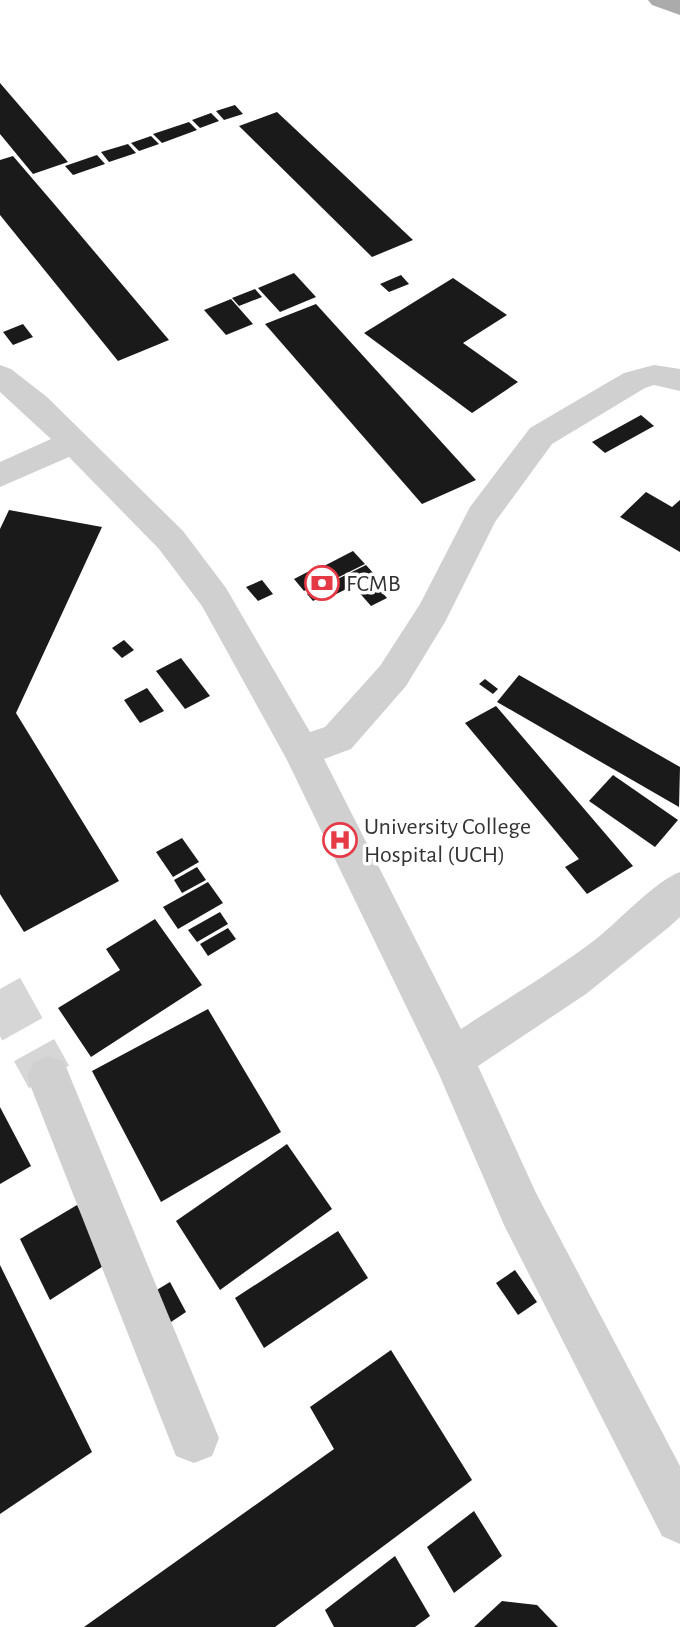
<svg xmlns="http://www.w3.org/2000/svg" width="680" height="1627" font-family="'Alegreya Sans',sans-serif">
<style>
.building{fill:#1a1a1a}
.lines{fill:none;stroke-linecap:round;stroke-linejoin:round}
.minor-tunnel{stroke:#d6d6d6;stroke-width:46;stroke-dasharray:46 24;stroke-linecap:butt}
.minor{fill:#d0d0d0;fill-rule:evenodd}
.major{fill:#ababab;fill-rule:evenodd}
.labels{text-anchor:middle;stroke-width:7;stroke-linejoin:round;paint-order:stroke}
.poi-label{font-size:24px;fill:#333;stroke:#fff;text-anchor:start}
</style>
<rect width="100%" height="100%" fill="#fff"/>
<g class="building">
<path d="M0 83 68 162 33 174 0 134Z"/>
<path d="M235 105 243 114 224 120 216 111Z"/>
<path d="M277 112 342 173 413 240 372 257 239 126Z"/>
<path d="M211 113 219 121 200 128 192 120Z"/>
<path d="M189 122 197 130 162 143 153 134Z"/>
<path d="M151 136 159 144 139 151 131 143Z"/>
<path d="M128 144 136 153 109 162 101 152Z"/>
<path d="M97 155 105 164 73 175 65 166Z"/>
<path d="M13 156 55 205 169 340 118 361 0 215V160Z"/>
<path d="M294 273 316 297 280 312 258 288Z"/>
<path d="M401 275 409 284 389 292 380 284Z"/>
<path d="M453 278 507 315 463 343 518 382 472 413 364 333Z"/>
<path d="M255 289 262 297 239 306 232 298Z"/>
<path d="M231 299 253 324 226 335 204 310Z"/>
<path d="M316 304 476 480 422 504 265 324Z"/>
<path d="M23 324 33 337 13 345 3 332Z"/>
<path d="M641 415 654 426 605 453 592 442Z"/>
<path d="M646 492 672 507 680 500V552L620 517Z"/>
<path d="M9 510 102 527 16 713 119 881 24 932 0 894V529Z"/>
<path d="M353 551 365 564 335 579 324 566Z"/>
<path d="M366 565 375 575 324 600 321 597 313 601 307 594Z"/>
<path d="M319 566 329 578 304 591 294 579Z"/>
<path d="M262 580 273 594 258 601 246 587Z"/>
<path d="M373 582 387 598 371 606 357 590Z"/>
<path d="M124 640 134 650 122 658 112 648Z"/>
<path d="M181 658 210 696 185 709 156 671Z"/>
<path d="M519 675 680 767 679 807 497 702Z"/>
<path d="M485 679 498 689 493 694 479 684Z"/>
<path d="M147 688 164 711 140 723 124 700Z"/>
<path d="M496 706 633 866 587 894 565 867 579 859 465 723Z"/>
<path d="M613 775 678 820 655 847 589 801Z"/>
<path d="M182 838 199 862 173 877 156 852Z"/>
<path d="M197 867 206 880 182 893 174 880Z"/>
<path d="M208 882 223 903 178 929 163 907Z"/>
<path d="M220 912 228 924 197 942 188 930Z"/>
<path d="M155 919 202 985 91 1057 58 1008 120 970 106 949Z"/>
<path d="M228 928 236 939 208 956 200 944Z"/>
<path d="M208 1009 281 1132 161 1202 92 1071Z"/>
<path d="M0 1107 31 1166 0 1184Z"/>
<path d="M287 1144 332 1209 220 1290 176 1221Z"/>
<path d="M77 1205 108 1263 50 1300 20 1239Z"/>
<path d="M338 1231 368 1278 264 1348 235 1298Z"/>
<path d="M0 1265 92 1452 0 1514Z"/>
<path d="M515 1270 537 1302 518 1315 496 1283Z"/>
<path d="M170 1282 186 1312 162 1328 145 1297Z"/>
<path d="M391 1350 472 1480 275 1627H84L334 1449 310 1407Z"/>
<path d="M474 1511 502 1556 454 1593 427 1547Z"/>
<path d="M395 1556 430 1616 415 1627H334L325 1610Z"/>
<path d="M502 1601 537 1605 558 1627H474Z"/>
</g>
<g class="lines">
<path class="minor-tunnel" d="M0 989 49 1077"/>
<g class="minor">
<path d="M0 365 11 369 47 397 183 531 226 588 310 732 325 727 380 666 420 604 470 507 530 428 624 373 654 365 680 369V391L654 385 645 388 552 444 495 522 445 622 406 686 351 749 324 759 461 1029C506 999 553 972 596 939 619 921 655 881 680 872V917L669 927 586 994 478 1066 536 1193 680 1466V1544L662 1536 504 1225 438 1072 287 760 202 606 159 549 69 457 0 487V462L51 439 0 392Z"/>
<path d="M49 1056 64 1062 219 1438 212 1456 194 1463 176 1456 27 1077 34 1062Z"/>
</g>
<path class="major" d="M648 0H680V15L652 5Z"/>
</g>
<defs>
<g id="bank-ring" transform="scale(1.75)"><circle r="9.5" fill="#fff" stroke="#e63946" stroke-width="1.5"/><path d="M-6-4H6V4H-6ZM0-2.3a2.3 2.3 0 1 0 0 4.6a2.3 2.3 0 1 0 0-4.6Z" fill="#e63946"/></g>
<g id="hospital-ring" transform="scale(1.75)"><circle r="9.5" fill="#fff" stroke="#e63946" stroke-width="1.5"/><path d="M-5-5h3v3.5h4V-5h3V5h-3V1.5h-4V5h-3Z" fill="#e63946"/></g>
</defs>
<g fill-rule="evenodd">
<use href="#bank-ring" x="322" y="583"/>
<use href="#hospital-ring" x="340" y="840"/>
</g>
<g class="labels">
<g class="poi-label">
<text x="346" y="591">FCMB</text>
<text x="364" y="834">University College<tspan x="364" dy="28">Hospital (UCH)</tspan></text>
</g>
</g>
</svg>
